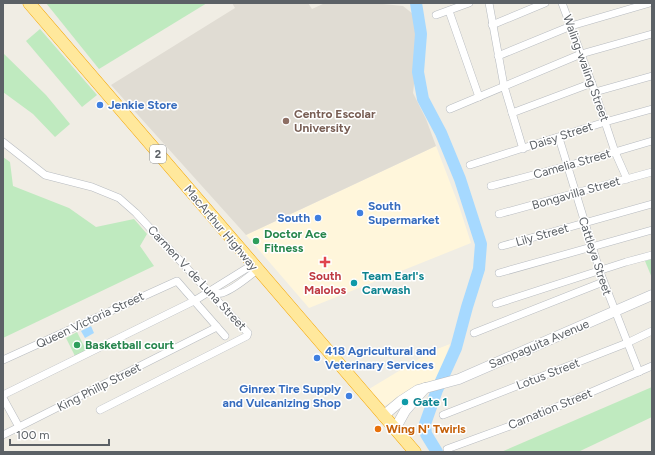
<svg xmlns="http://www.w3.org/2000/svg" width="655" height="455" font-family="Figtree,sans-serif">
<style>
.commercial{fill:#fff6db}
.education{fill:#e0dcd3}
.green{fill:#bfeabf}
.water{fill:#a6d9ff}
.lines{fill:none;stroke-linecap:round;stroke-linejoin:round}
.river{stroke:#a6d9ff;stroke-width:12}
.minor-casing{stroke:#b7bbc0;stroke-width:8}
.secondary-casing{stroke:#b8bcc2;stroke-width:11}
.trunk-casing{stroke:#f5a500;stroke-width:13}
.minor{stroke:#fff;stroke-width:7}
.secondary{stroke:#fff;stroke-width:10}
.trunk{stroke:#ffe89c;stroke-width:12}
.shop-dot{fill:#3f7fe0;stroke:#fff;stroke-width:1.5}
.education-dot{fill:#8d6e63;stroke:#fff;stroke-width:1.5}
.leisure-dot{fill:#2e9e5b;stroke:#fff;stroke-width:1.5}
.health-dot{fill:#e0444e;stroke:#fff;stroke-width:1.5}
.culture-dot{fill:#0f9aa8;stroke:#fff;stroke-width:1.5}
.food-dot{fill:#e8710a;stroke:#fff;stroke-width:1.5}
.labels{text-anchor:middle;stroke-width:3;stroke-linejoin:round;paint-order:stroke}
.shield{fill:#fff;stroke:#8d9094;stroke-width:1}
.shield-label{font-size:11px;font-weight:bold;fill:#5c6166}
.street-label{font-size:12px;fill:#5c6166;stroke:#fff}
.shop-label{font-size:12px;font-weight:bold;fill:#366cbe;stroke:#fff;text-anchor:start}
.education-label{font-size:12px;font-weight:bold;fill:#785e54;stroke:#fff;text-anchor:start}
.leisure-label{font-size:12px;font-weight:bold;fill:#27864d;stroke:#fff;text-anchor:start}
.health-label{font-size:12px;font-weight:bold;fill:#be3a42;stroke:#fff}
.culture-label{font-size:12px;font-weight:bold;fill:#0d838f;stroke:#fff;text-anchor:start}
.food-label{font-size:12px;font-weight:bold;fill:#c56008;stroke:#fff;text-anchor:start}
</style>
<rect width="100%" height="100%" fill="#f0ede4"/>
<g class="commercial">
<path d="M436 146 459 206 471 243 309 308 246 235Z"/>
<path d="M450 344 437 381 423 385 385 406 369 389 432 351Z"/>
</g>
<path class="education" d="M232 3H308L312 9 325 3H373L403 6 413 14 419 27V40L413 93 426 119 436 146 246 235 111 85 235 8Z"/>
<g class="green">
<path d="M46 3H207L99 69Z"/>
<path d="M40 29 97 95 82 107 26 41Z"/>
<path d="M3 53 46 95 70 124 55 137 33 114 3 92Z"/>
<path d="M3 157 10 162 13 186 69 208 96 227 134 219 147 234 140 246 154 266 3 338Z"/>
<path d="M652 259V278L645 261Z"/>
<path d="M77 332 87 352 76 358 66 338Z"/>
<path d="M652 387V417L578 452H501Z"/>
</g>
<path class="water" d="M91 326 94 333 85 338 81 331Z"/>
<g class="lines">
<path class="river" d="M416 3 421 34 418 72 423 99 441 133 460 179 481 244 479 269 467 307 456 348 437 390 425 424 426 434 437 452"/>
<g class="minor-casing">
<g id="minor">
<path d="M489 3 504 86 523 149"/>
<path d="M562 3 595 92 615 152 627 179"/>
<path d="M449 11 479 97"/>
<path d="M436 15 469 3"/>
<path d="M492 25 545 3"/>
<path d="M498 56 571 26 650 3"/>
<path d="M595 92 652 76"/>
<path d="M450 109 581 54 652 34"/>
<path d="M512 113 592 83"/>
<path d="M559 138 600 272 639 372"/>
<path d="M3 142 45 175 92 187 119 198 136 213 209 292 248 333 247 336 100 410"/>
<path d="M470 165 605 122 652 109"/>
<path d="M491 186 567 166 652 141"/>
<path d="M499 214 652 172"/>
<path d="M502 246 652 204"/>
<path d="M499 273 652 230"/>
<path d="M209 292C213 293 218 294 222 293 233 290 248 277 257 270"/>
<path d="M496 304 626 262 652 255"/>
<path d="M474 333 603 282"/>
<path d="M3 360 177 281 225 336"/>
<path d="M3 395 194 301 252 265"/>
<path d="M3 398 19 427"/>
<path d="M443 415 627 343 652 331"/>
<path d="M3 435 217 327"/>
<path d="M447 449 524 421 652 366"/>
</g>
</g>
<g class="secondary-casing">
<g id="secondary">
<path d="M383 416 401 401 418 390 459 379 652 295"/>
<path d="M395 429 405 411 425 388"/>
</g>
</g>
<g class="trunk-casing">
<path id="trunk" d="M29 3 415 452"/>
</g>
<use href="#minor" class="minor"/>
<use href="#secondary" class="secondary"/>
<use href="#trunk" class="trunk"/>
</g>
<g class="shop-dot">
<circle cx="100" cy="105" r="4"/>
<circle cx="360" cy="213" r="4"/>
<circle cx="318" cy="218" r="4"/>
<circle cx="317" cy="358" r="4"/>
<circle cx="349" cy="396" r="4"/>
</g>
<circle class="education-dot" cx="286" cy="121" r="4"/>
<g class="leisure-dot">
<circle cx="256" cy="241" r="4"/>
<circle cx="77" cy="345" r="4"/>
</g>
<path class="health-dot" d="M323 256h4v4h4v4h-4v4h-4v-4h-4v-4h4z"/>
<g class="culture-dot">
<circle cx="354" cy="283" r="4"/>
<circle cx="405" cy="402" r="4"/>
</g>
<circle class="food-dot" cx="378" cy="429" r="4"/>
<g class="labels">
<rect class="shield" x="150" y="145" width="16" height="18" rx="3"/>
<g class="shield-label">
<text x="158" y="158">2</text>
</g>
<g class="street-label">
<text transform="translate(586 68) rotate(70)" y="4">Waling-waling Street</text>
<text transform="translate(561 136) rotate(-18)" y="4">Daisy Street</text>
<text transform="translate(572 164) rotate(-16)" y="4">Camelia Street</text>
<text transform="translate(576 193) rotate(-16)" y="4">Bongavilla Street</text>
<text transform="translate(221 228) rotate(50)" y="4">MacArthur Highway</text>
<text transform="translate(542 235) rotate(-16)" y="4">Lily Street</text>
<text transform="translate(595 256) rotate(72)" y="4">Cattleya Street</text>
<text transform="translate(197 278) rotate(47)" y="4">Carmen V. de Luna Street</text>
<text transform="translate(90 320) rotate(-25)" y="4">Queen Victoria Street</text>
<text transform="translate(539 344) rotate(-23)" y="4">Sampaguita Avenue</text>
<text transform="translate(548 374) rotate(-21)" y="4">Lotus Street</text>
<text transform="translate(99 387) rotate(-27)" y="4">King Phillp Street</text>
<text transform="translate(550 409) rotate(-22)" y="4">Carnation Street</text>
</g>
<g class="shop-label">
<text x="108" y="109">Jenkie Store</text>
<text x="368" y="210">South<tspan x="368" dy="14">Supermarket</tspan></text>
<text x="310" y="222" text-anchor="end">South</text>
<text x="325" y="355">418 Agricultural and<tspan x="325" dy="14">Veterinary Services</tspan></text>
<text x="341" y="393" text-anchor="end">Ginrex Tire Supply<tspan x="341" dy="14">and Vulcanizing Shop</tspan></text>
</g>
<g class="education-label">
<text x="294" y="118">Centro Escolar<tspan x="294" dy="14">University</tspan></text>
</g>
<g class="leisure-label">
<text x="264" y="238">Doctor Ace<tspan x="264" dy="14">Fitness</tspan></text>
<text x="85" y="349">Basketball court</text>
</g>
<g class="health-label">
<text x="325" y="280">South<tspan x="325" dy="14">Malolos</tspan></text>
</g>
<g class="culture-label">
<text x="362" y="280">Team Earl's<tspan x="362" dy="14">Carwash</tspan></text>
<text x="413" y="406">Gate 1</text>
</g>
<g class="food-label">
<text x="386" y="433">Wing N' Twirls</text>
</g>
</g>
<rect width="655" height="455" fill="none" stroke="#5c6166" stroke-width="8"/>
<path d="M10 439v6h99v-6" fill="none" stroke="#5c6166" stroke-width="2"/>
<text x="16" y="439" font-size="12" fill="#5c6166" stroke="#ffffff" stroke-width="3" paint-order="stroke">100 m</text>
</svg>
